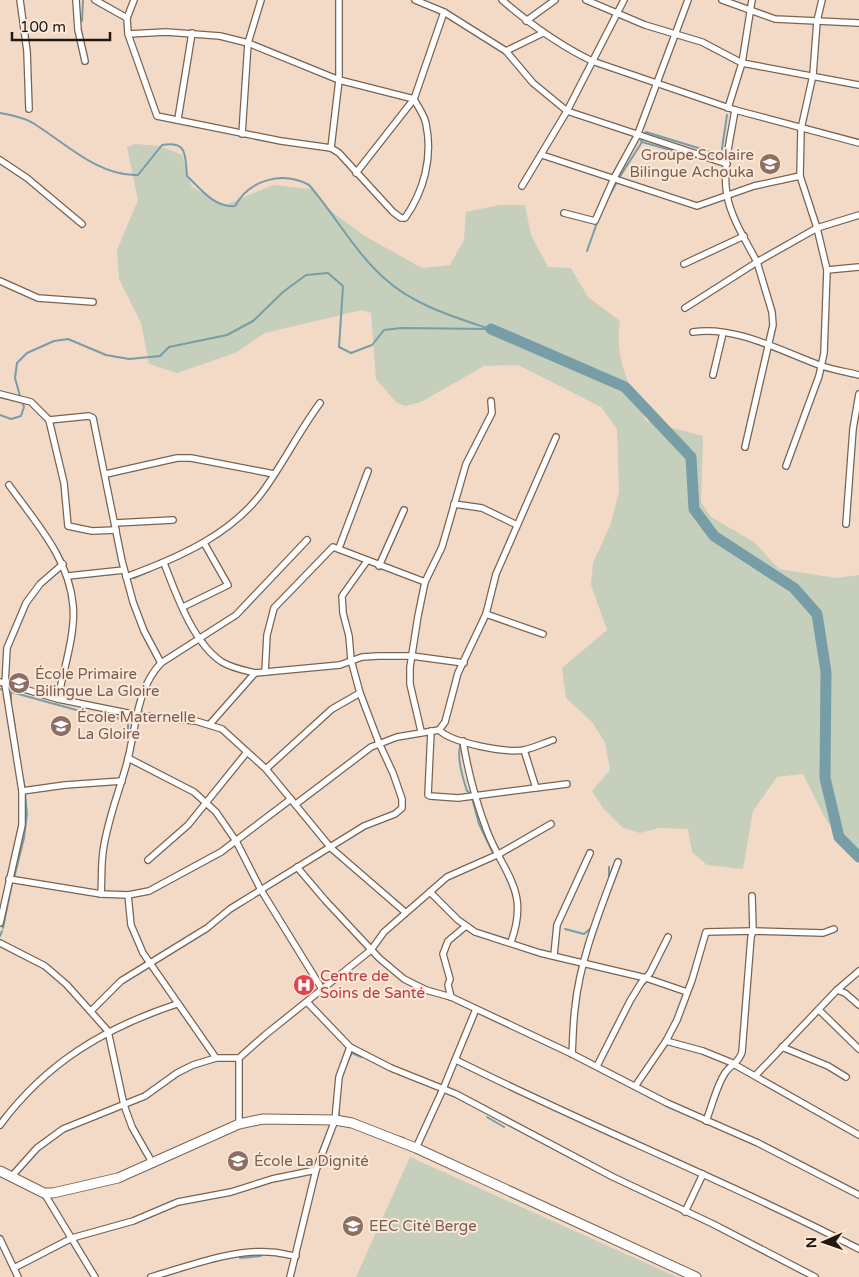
<svg xmlns="http://www.w3.org/2000/svg" width="859" height="1277" font-family="'Varela Round',sans-serif">
<style>
.green{fill:#c5cfbc}
.lines{fill:none;stroke-linecap:round;stroke-linejoin:round}
.stream{stroke:#779da6;stroke-width:2}
.river{stroke:#779da6;stroke-width:11}
.minor-casing{stroke:#796352;stroke-width:8}
.secondary-casing{stroke:#796352;stroke-width:11}
.minor{stroke:#fff;stroke-width:5.5}
.secondary{stroke:#fff;stroke-width:9}
.labels{text-anchor:middle;stroke-width:4;stroke-linejoin:round;paint-order:stroke}
.education-label{font-size:15px;fill:#785e54;stroke:#fce8d8;text-anchor:start}
.health-label{font-size:15px;fill:#be3a42;stroke:#fce8d8;text-anchor:start}
</style>
<rect width="100%" height="100%" fill="#f3dac6"/>
<g class="green">
<path d="M136 144 160 146 182 155 192 187 225 205 273 185 312 189 323 205 363 235 422 268 450 265 464 240 466 212 499 205H525L531 235 548 267 571 268 588 297 620 321C614 360 630 387 646 421L703 436 701 502 711 517 754 542 779 569 836 578 859 575V852L827 822 803 774 777 777 753 811 743 869 707 865 692 852 688 829 659 828 640 833 623 828 603 808 592 791 610 770 605 742 592 722 566 698 562 668 607 630 591 585 593 563 610 526 619 492 617 429 601 407 518 365 484 366 421 402 405 406 396 402 376 379 371 313 362 310 265 333 235 353 177 373 149 364 141 323 119 279 117 250 138 200 127 147Z"/>
<path d="M410 1157 677 1277H356Z"/>
</g>
<g class="lines">
<g class="stream">
<path d="M82 21 83 1"/>
<path d="M27 23 29 48"/>
<path d="M31 75V96"/>
<path d="M0 113C11 115 27 118 36 125 66 144 100 177 138 175L162 145C188 141 185 155 187 176 201 189 214 208 235 206 250 179 283 171 309 185 335 215 354 251 384 278 412 304 451 316 487 328"/>
<path d="M641 141 646 132 721 155 727 115"/>
<path d="M619 178 642 142 706 160"/>
<path d="M608 198 617 182"/>
<path d="M587 251 598 220"/>
<path d="M20 396 15 378 17 363 27 353 54 341 68 339 106 355 129 359 160 356 169 347 227 335 253 321 283 292 306 275 328 273 343 286 339 347 351 353 372 345 384 330 401 328 491 329"/>
<path d="M0 415 11 419 21 416 24 407 22 401"/>
<path d="M134 578 150 571"/>
<path d="M0 689 6 691"/>
<path d="M11 707V692L91 714 128 720V732"/>
<path d="M12 711 15 727"/>
<path d="M461 743C456 754 463 779 467 791L472 794"/>
<path d="M23 779 25 789"/>
<path d="M472 798 479 824 493 853 491 855"/>
<path d="M609 867V879"/>
<path d="M14 878 24 838 27 814 25 793"/>
<path d="M3 928 12 883"/>
<path d="M565 929 584 934 591 928"/>
<path d="M0 936 2 931"/>
<path d="M348 1060 352 1053 361 1057"/>
<path d="M339 1108V1118"/>
<path d="M487 1117 504 1127"/>
<path d="M397 1136 404 1138"/>
<path d="M240 1258 261 1256"/>
</g>
<path class="river" d="M491 329 625 387 691 457 694 509 714 536 794 588 817 614 826 672 825 778 839 837 859 857"/>
<g class="minor-casing">
<g id="minor">
<path d="M20 0 27 51 29 109"/>
<path d="M76 0 78 30 85 61"/>
<path d="M95 0 127 18"/>
<path d="M415 0 444 12 506 51 543 33"/>
<path d="M502 0C530 24 559 45 592 61L735 110 859 143"/>
<path d="M586 0 645 25 702 42 742 63 859 85"/>
<path d="M722 0 775 19 859 23"/>
<path d="M526 21 555 0"/>
<path d="M128 34 166 32 220 36 248 43 339 80 414 99C418 107 425 116 426 124 433 157 424 191 405 218H401L393 212 339 153 331 148 281 141 157 116 128 34 127 18 134 0"/>
<path d="M506 51 533 83 567 111 727 164"/>
<path d="M728 108 742 63 752 0"/>
<path d="M735 110C731 136 722 168 727 195 731 218 746 241 757 262L817 228 859 215"/>
<path d="M178 119 192 33"/>
<path d="M242 134 248 43 261 0"/>
<path d="M331 148 339 80V0"/>
<path d="M542 155 697 206 754 186 800 176"/>
<path d="M0 160 27 178 82 224"/>
<path d="M356 173 414 99 444 12"/>
<path d="M522 186 567 111 624 0"/>
<path d="M564 213 595 221 614 178 637 136 688 0"/>
<path d="M684 264 744 236"/>
<path d="M827 270 859 267"/>
<path d="M0 281 38 298 93 302"/>
<path d="M685 308 757 262 772 312 773 325 745 447"/>
<path d="M693 332C735 325 783 352 822 366 834 370 847 372 859 375"/>
<path d="M713 375 723 333"/>
<path d="M0 394 31 402 49 420 89 416 93 418 122 561 133 602 144 631 161 663"/>
<path d="M49 420 64 483 68 526 92 531 116 530"/>
<path d="M786 466 819 376 824 353 827 270 817 228 800 176 801 129 813 75 817 21 822 0"/>
<path d="M106 474 177 458H191L274 474"/>
<path d="M9 485C35 522 69 558 73 605 76 633 63 671 58 699"/>
<path d="M454 504 482 508 517 525"/>
<path d="M115 523 173 520"/>
<path d="M846 524 853 429 859 394"/>
<path d="M339 548 368 471"/>
<path d="M164 563C176 594 193 643 222 662 232 668 243 670 255 673"/>
<path d="M379 566 404 510"/>
<path d="M68 576 124 570"/>
<path d="M126 577C178 558 234 534 266 487 285 460 300 430 320 403"/>
<path d="M183 607 228 585 204 543"/>
<path d="M486 614 543 634"/>
<path d="M265 672 267 635 274 608 333 547 425 582"/>
<path d="M0 682 58 699 137 715 196 721 222 729 266 769 331 848 405 912"/>
<path d="M210 724 255 673 340 665 362 657 378 656H412L464 663"/>
<path d="M439 730 445 722 458 673 486 614 496 574 556 437"/>
<path d="M421 731 410 684V667L418 616 425 582 442 547 466 464 492 413 491 401"/>
<path d="M431 731 428 795 430 796 458 798 567 784"/>
<path d="M463 741C468 772 476 802 487 831 504 875 530 890 511 942"/>
<path d="M524 750 536 788"/>
<path d="M128 758 194 792 216 812 236 841 261 890 322 989"/>
<path d="M266 769 332 709 360 693"/>
<path d="M22 791 65 785 122 781"/>
<path d="M296 804 371 747 397 737 439 730C452 743 505 753 524 750 534 748 544 743 553 740"/>
<path d="M148 860 188 825 247 752"/>
<path d="M297 867 325 900 379 958 404 979 426 990 451 997 572 1054 667 1103 758 1143 859 1195"/>
<path d="M9 879 101 894 128 895 149 891 221 852 291 799"/>
<path d="M430 892 458 920 475 932 540 953 646 978 687 992"/>
<path d="M101 894C102 880 101 866 103 852 107 820 120 790 128 759 136 726 137 688 161 663L236 615 307 540"/>
<path d="M128 895 131 925 143 953 216 1058"/>
<path d="M0 923 22 825V791L5 684 7 648 26 603 40 584 63 564"/>
<path d="M0 943 45 966 67 985 108 1031 124 1105 132 1127 153 1164"/>
<path d="M554 955 557 925 590 853"/>
<path d="M837 990 845 993 859 1005"/>
<path d="M451 997 448 985 450 979 443 954 448 941 466 926"/>
<path d="M307 1002 350 1047 391 1068 456 1094 613 1177 713 1224 815 1277"/>
<path d="M819 1010 859 1049"/>
<path d="M91 1011 121 981 207 928 230 909 364 826 395 814 402 808V799L393 773 379 743 360 693 351 660 349 636 343 613 342 596 367 561"/>
<path d="M666 1041 703 1051 730 1062 859 1135"/>
<path d="M782 1047 828 1066 846 1077"/>
<path d="M572 1054C573 1039 573 1023 575 1008 580 958 601 908 618 862"/>
<path d="M456 1060C588 1126 727 1181 859 1249"/>
<path d="M597 1066 630 1001 641 983 650 973 668 937"/>
<path d="M756 1075 837 990 859 971"/>
<path d="M636 1085 666 1041 677 1020 692 980 706 932 753 931 823 933 834 929"/>
<path d="M706 1121C712 1106 716 1087 725 1073 731 1064 739 1063 742 1052L751 937 753 931 752 896"/>
<path d="M239 1124V1058"/>
<path d="M0 1125C46 1063 104 1028 177 1004"/>
<path d="M416 1148 443 1089 476 1009"/>
<path d="M12 1176 37 1148 63 1129 145 1096 177 1073 193 1065 216 1058H239L265 1035 371 950 384 932 447 877 499 854 551 824"/>
<path d="M44 1193 95 1277"/>
<path d="M685 1212 703 1174"/>
<path d="M0 1239 18 1277"/>
<path d="M14 1268 72 1238 133 1221 178 1202 231 1192 272 1179 316 1170"/>
<path d="M151 1277C186 1267 233 1249 269 1252 278 1252 287 1255 296 1256"/>
<path d="M290 1277 316 1170 335 1120 339 1077 350 1047"/>
</g>
</g>
<g class="secondary-casing">
<path id="secondary" d="M0 1171 44 1193H53L118 1178 239 1124 263 1119 335 1120 352 1123 416 1148 696 1277"/>
</g>
<use href="#minor" class="minor"/>
<use href="#secondary" class="secondary"/>
</g>
<defs>
<g id="school-disc" transform="scale(1.125)"><circle r="9.5" fill="#8d6e63" stroke="#fce8d8"/><path d="M0-5L7-2L0 1L-7-2ZM-4 1L0 2.5L4 1V4Q0 6-4 4Z" fill="#fff"/></g>
<g id="hospital-disc" transform="scale(1.125)"><circle r="9.5" fill="#e0444e" stroke="#fce8d8"/><path d="M-5-5h3v3.5h4V-5h3V5h-3V1.5h-4V5h-3Z" fill="#fff"/></g>
</defs>
<g fill-rule="evenodd">
<use href="#school-disc" x="770" y="164"/>
<use href="#school-disc" x="19" y="683"/>
<use href="#school-disc" x="61" y="726"/>
<use href="#hospital-disc" x="304" y="985"/>
<use href="#school-disc" x="238" y="1161"/>
<use href="#school-disc" x="353" y="1226"/>
</g>
<g class="labels">
<g class="education-label">
<text x="754" y="160" text-anchor="end">Groupe Scolaire<tspan x="754" dy="17">Bilingue Achouka</tspan></text>
<text x="35" y="679">École Primaire<tspan x="35" dy="17">Bilingue La Gloire</tspan></text>
<text x="77" y="722">École Maternelle<tspan x="77" dy="17">La Gloire</tspan></text>
<text x="254" y="1166">École La Dignité</text>
<text x="369" y="1231">EEC Cité Berge</text>
</g>
<g class="health-label">
<text x="320" y="981">Centre de<tspan x="320" dy="17">Soins de Santé</tspan></text>
</g>
</g>
<g transform="translate(824 1242) rotate(268)" stroke="#fce8d8" stroke-width="4" paint-order="stroke">
<path d="M0-4L9 19L0 12L-9 19Z" fill="#211811"/>
<text y="-8" font-size="14" font-weight="bold" text-anchor="middle" fill="#211811">N</text>
</g>
<path d="M12 32v8h98v-8" fill="none" stroke="#211811" stroke-width="2.5"/>
<text x="20" y="32" font-size="15" fill="#211811" stroke="#fce8d8" stroke-width="4" paint-order="stroke">100 m</text>
</svg>
